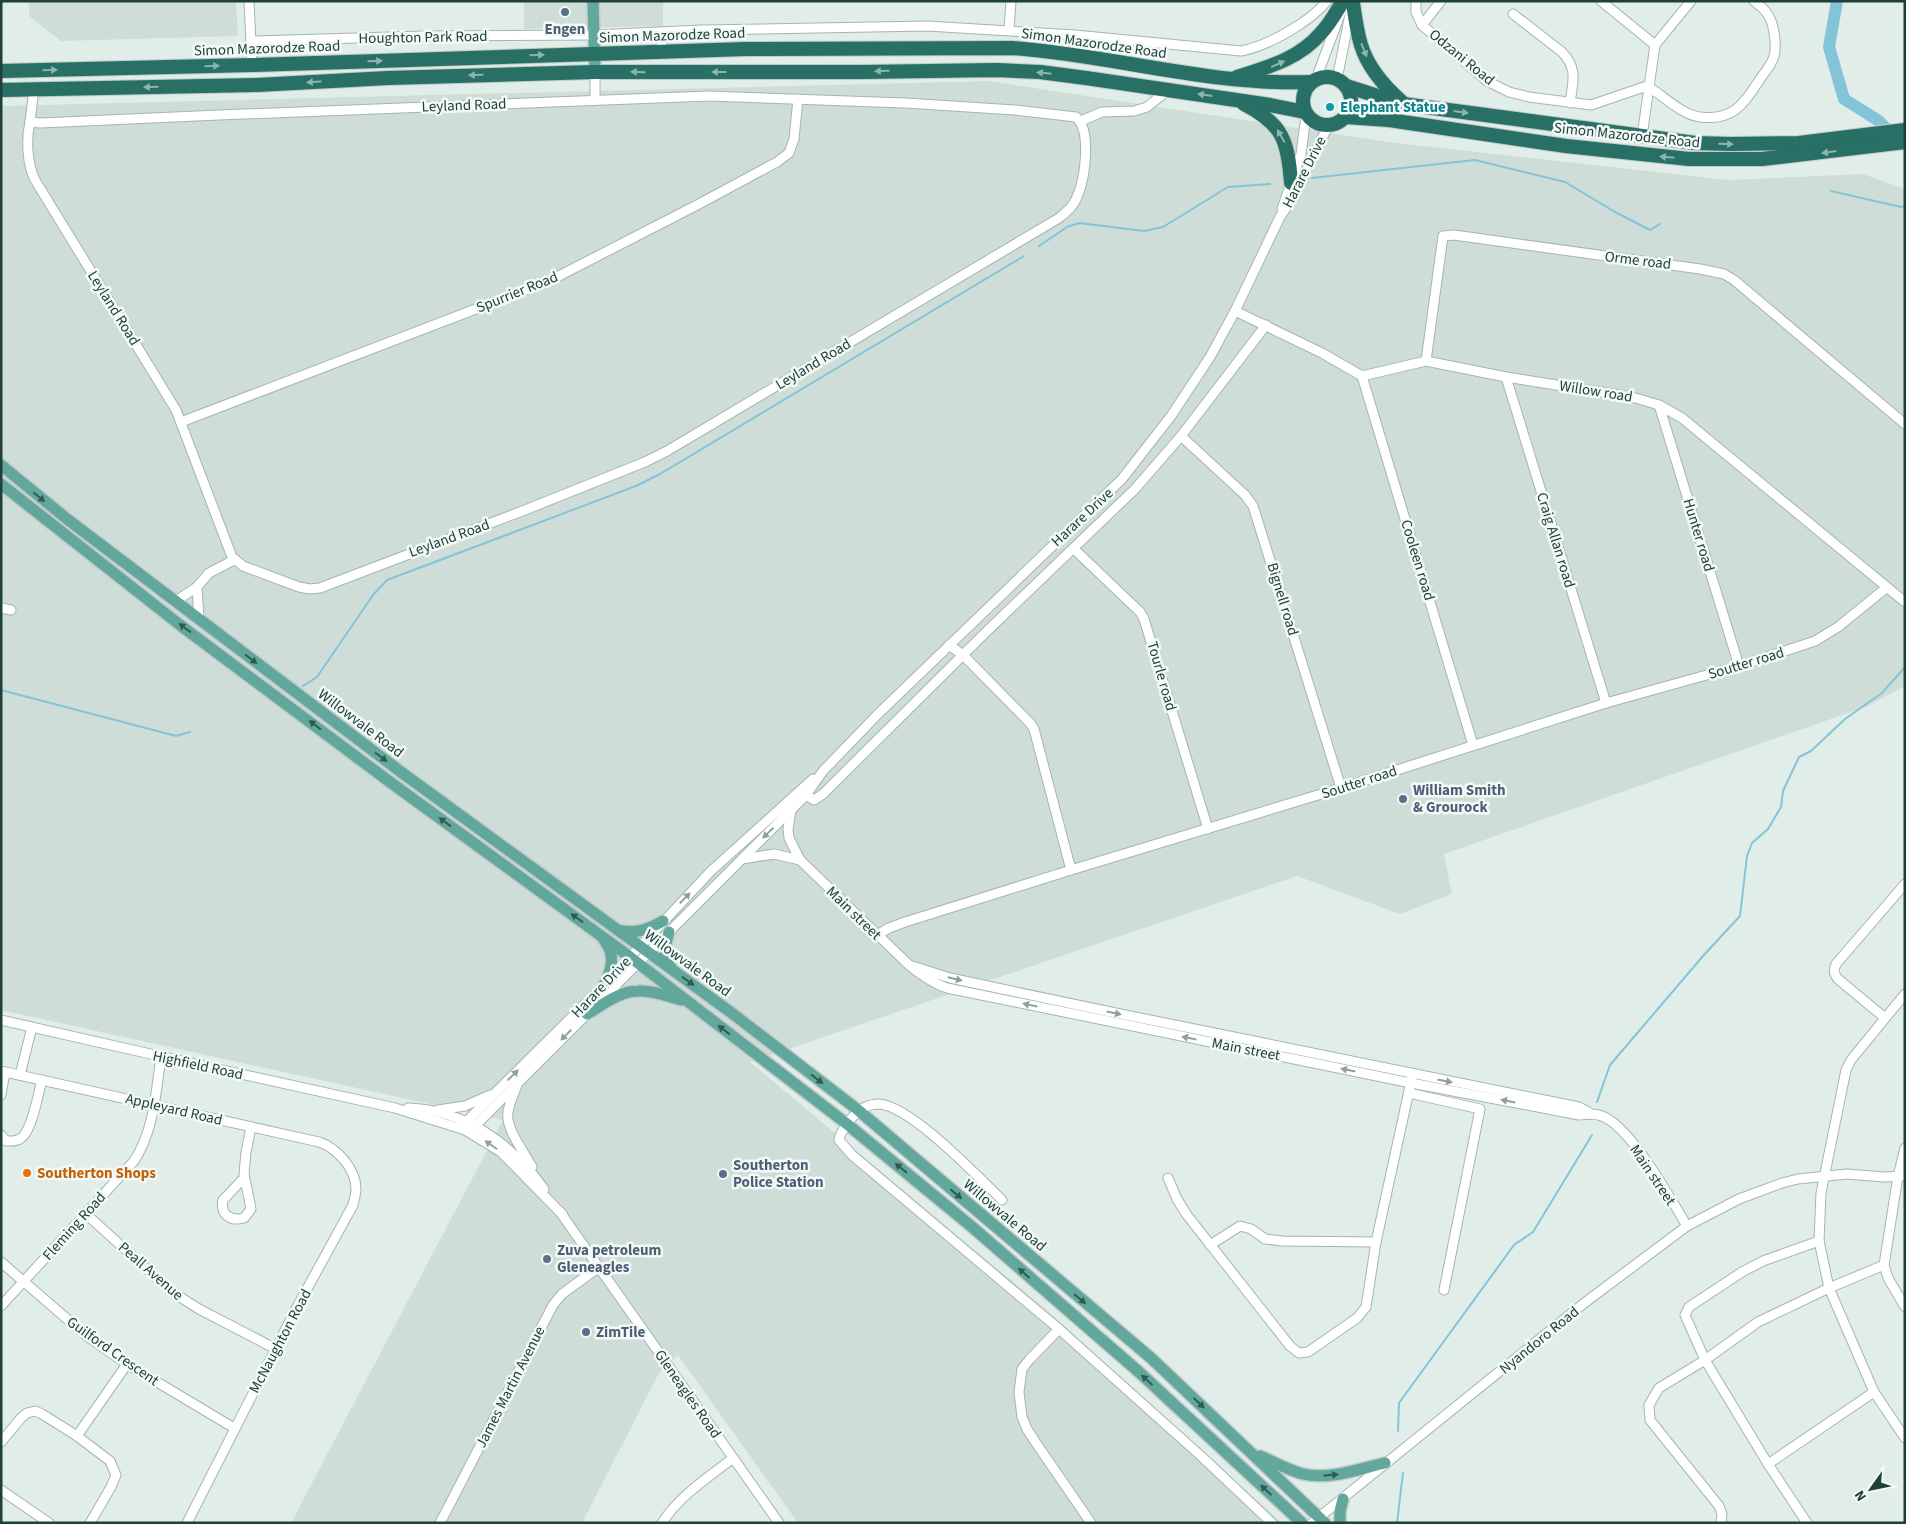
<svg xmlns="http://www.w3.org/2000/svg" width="1906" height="1524" font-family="'Source Sans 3',sans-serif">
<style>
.built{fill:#cfddd8}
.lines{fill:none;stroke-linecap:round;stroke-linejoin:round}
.stream{stroke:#84c4d8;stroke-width:2}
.river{stroke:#84c4d8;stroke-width:12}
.minor-casing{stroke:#a3b6b1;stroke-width:11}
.major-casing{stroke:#c1cac8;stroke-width:14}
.highway-casing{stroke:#c1cac8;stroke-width:16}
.minor{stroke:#fff;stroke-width:9}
.major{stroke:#61a79b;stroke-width:11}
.highway{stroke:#286f66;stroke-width:14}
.oneway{fill:#8db4ae}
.oneway2{fill:#305a52}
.oneway3{fill:#90a09c}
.service-dot{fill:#5c6f8a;stroke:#f2f9f6;stroke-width:2}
.culture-dot{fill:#0f9aa8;stroke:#f2f9f6;stroke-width:2}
.food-dot{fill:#e8710a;stroke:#f2f9f6;stroke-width:2}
.labels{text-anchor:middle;stroke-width:5;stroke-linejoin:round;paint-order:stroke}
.service-label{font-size:15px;font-weight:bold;fill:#4e5e75;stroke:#f2f9f6;text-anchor:start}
.street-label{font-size:15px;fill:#20403a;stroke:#f2f9f6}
.culture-label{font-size:15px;font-weight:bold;fill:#0d838f;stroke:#f2f9f6;text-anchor:start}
.food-label{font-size:15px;font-weight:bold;fill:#c56008;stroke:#f2f9f6;text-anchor:start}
</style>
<rect width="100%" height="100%" fill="#e1ede9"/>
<g class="built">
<path d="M29 1H236L238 36 61 41 29 16Z"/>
<path d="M524 1H663V26L524 29Z"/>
<path d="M989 81 1388 142 1728 180 1863 174 1905 189V686L1868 706 1444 854 1452 894 1400 914 1297 876 750 1062 1050 1313 1282 1523H798L678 1355 659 1373 582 1523H291L503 1120 1 1010V106Z"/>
</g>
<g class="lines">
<g class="stream">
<path d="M1312 178 1475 160 1565 182 1615 212 1650 230 1660 224"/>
<path d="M1831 191 1901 207 1905 206"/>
<path d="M1039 246 1067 227 1079 223 1144 231 1163 227 1228 187 1270 184"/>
<path d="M303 686 317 677 373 595 387 580 636 486 660 474 1024 256"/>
<path d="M1 690 176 736 190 732"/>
<path d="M1597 1102 1610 1065 1703 956 1740 916 1747 856 1752 843 1768 829 1781 807 1783 791 1799 757 1811 751 1845 719 1882 693 1905 667"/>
<path d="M1398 1431 1399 1403 1514 1245 1533 1232 1592 1135"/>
<path d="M1397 1523 1403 1473"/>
</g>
<path class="river" d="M1837 1 1829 47 1844 99 1879 121 1895 138"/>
<g class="minor-casing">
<g id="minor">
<path d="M249 1 252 65"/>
<path d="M1416 1V12L1422 25 1487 81 1509 92 1529 97 1591 105 1647 86C1664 96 1682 115 1700 117 1731 121 1743 106 1758 82 1763 74 1772 65 1774 56 1777 46 1774 23 1768 15 1765 9 1759 5 1754 1"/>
<path d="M1601 1 1655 45"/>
<path d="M1513 14 1562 52C1578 69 1573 81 1570 103"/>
<path d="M1422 25 1441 1"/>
<path d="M1009 30 1011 1"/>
<path d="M661 32 662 51"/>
<path d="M251 41 424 36 594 35 702 30 927 26 1075 35 1241 51C1268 46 1310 22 1327 1"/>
<path d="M595 72V100"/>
<path d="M1316 79 1341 12"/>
<path d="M1337 79 1351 9"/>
<path d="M709 96 905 103 1015 110 1076 117C1092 131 1085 179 1077 197 1074 206 1067 212 1059 218L667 451 645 462 525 510 320 588 310 589 299 587 243 566 232 557 176 410 35 180C27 164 26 139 30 122L40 123 219 115Z"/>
<path d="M1081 121 1102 112 1134 111 1147 107 1168 90"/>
<path d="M30 122 34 89"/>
<path d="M1642 136 1655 45 1691 1"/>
<path d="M1282 209 1301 154 1306 115"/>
<path d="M1235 311 1322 353 1362 376 1426 361 1506 377 1632 397 1659 405 1682 418 1905 602"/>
<path d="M1426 361 1443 236 1454 235 1700 269 1724 274 1734 280 1905 424"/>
<path d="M1362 376 1473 745"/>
<path d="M1506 377 1606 703"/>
<path d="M1659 405 1739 666"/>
<path d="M181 422 549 281 699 204 777 162 789 153 794 139 798 99"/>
<path d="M1181 436 1245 495 1253 506 1341 788"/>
<path d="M1074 549 1140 612 1144 619 1208 829"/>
<path d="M176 601 197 587"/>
<path d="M1 608 11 610"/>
<path d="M199 619 197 587 209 573 234 560"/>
<path d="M949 645 963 655 1030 723 1034 729 1071 870 1341 788 1606 703 1739 666 1815 641 1838 627 1886 588"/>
<path d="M806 795 814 800 823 794 985 633 1135 489 1181 436 1266 325"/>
<path d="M791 810 788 829 789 838 800 860 909 965C921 975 932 983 947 988L1411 1083 1579 1115C1587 1114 1594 1113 1602 1116 1631 1127 1670 1198 1687 1226"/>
<path d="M742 859 774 854 800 860"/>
<path d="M877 935 889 928 905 922 1071 870"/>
<path d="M912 966 950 978 1101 1010 1579 1107 1590 1113"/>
<path d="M1905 994 1851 1060 1846 1070 1821 1193 1819 1241 1829 1288 1874 1392 1905 1438"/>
<path d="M1885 1018 1838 979C1834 974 1833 971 1836 964L1905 884"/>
<path d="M1 1020 146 1053 395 1108 465 1130 501 1152 563 1215"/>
<path d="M1 1071 319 1142C337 1148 356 1169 356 1189 356 1194 354 1200 353 1205L296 1309 187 1523"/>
<path d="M20 1075 32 1027"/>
<path d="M517 1085C514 1094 509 1103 508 1112 505 1129 525 1153 532 1167"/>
<path d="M1409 1093 1480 1109 1444 1290"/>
<path d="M1 1095 5 1072"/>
<path d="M408 1108C465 1110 511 1143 544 1189"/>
<path d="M438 1110 465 1106 490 1095"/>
<path d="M466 1122 604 985 711 871 813 779"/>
<path d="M465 1130 475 1126 806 795 823 771 878 714 1122 479 1171 416 1210 357 1235 311 1280 217 1293 198 1328 126"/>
<path d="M1 1135 6 1141C11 1141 17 1142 21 1138 32 1131 38 1094 42 1080"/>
<path d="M1905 1148 1898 1176 1884 1265 1888 1278 1905 1307"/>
<path d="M244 1178 223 1200C220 1214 230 1222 244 1218L251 1209 244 1174 246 1152 251 1127"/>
<path d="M1168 1178 1177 1199 1187 1215 1290 1346 1299 1353 1308 1352 1357 1318 1366 1307 1376 1242 1412 1077"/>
<path d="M1002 1200C977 1176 911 1106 879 1104 867 1104 857 1111 850 1120 846 1126 840 1132 839 1140L852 1155 1059 1329 1201 1456 1272 1523"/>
<path d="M560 1212 779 1523"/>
<path d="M85 1213 172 1292 199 1309 276 1349"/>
<path d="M1210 1245 1240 1226 1251 1229 1265 1239 1282 1241 1376 1242"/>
<path d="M1 1262 88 1337 127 1364 234 1428"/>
<path d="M1 1306 134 1161C154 1131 156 1091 161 1057"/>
<path d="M1059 1329 1030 1359 1022 1369 1019 1392 1022 1417 1027 1429 1036 1443 1091 1523"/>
<path d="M77 1436 127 1364"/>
<path d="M1 1442 21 1418 27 1413 35 1411 42 1414 77 1436 110 1461 116 1475 111 1487 90 1523"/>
<path d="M1768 1464 1874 1392"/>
<path d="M1 1490 49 1523"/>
<path d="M440 1523 553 1305 562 1294 599 1267"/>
<path d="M662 1523C679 1496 709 1477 733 1458"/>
<path d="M1312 1523 1583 1304 1687 1226 1739 1199 1782 1183 1798 1179 1847 1174 1884 1177 1905 1176"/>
<path d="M1721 1523 1722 1514 1719 1506 1650 1420 1649 1405 1659 1388 1705 1360 1758 1322 1829 1288 1884 1265"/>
<path d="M1807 1523 1768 1464 1705 1360 1685 1315 1689 1307 1742 1272 1763 1261 1819 1241"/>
</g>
</g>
<g class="major-casing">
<g id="major">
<path d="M593 1 595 72"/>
<path d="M1 465 67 519 401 772 733 1014 858 1110 1151 1358 1325 1523"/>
<path d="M1 484 180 625 390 782 630 957 847 1124 971 1226 1139 1372 1302 1523"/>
<path d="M618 930C636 934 647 930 663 921"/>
<path d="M669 932C664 949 663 953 671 968"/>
<path d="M604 940C616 956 612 968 604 985"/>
<path d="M587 1014C602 1005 620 991 638 991 652 990 667 996 681 1000"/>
<path d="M1260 1456C1274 1462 1288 1470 1303 1474 1330 1480 1359 1469 1385 1463"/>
<path d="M1340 1523V1511L1343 1499"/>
</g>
</g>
<g class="highway-casing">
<g id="highway">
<path d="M1353 3C1355 17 1357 32 1361 45 1368 68 1385 87 1402 102"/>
<path d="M1 71 252 65 746 49 1012 48C1112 55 1210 86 1311 82"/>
<circle cx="1327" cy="101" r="24"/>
<path d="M1237 77C1268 67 1299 59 1321 33 1330 24 1336 12 1343 1"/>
<path d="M1346 86 1403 104 1695 143 1731 144 1799 143 1905 130"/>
<path d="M1 90 257 85 388 78 595 72H861L997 70 1040 72 1086 78 1270 105 1305 112"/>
<path d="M1244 104C1283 124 1288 141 1291 183"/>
<path d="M1346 117 1389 120 1566 146 1689 159H1762L1905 142"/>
</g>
</g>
<use href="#minor" class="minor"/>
<use href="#major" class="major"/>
<use href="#highway" class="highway"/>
</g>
<defs><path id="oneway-solid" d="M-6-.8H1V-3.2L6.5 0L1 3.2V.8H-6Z" transform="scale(1.25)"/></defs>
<g class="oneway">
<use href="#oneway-solid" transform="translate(1364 50) rotate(68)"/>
<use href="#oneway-solid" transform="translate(537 55) rotate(-2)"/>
<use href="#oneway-solid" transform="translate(375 61) rotate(-2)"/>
<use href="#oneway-solid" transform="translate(1278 64) rotate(-24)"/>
<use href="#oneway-solid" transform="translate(212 66) rotate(-1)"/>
<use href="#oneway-solid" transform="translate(50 70) rotate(-1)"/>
<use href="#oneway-solid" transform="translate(882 71) rotate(179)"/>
<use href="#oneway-solid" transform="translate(638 72) rotate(-179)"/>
<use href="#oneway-solid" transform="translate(719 72) rotate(180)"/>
<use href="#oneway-solid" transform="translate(1044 73) rotate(-174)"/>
<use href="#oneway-solid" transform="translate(476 75) rotate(178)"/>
<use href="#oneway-solid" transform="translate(314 82) rotate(177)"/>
<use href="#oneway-solid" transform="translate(151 87) rotate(179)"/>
<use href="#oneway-solid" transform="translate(1205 95) rotate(-172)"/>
<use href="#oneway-solid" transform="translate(1461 112) rotate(8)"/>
<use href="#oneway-solid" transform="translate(1281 136) rotate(-120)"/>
<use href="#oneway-solid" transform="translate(1726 144) rotate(2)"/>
<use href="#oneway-solid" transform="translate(1829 152) rotate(172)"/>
<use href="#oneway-solid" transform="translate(1667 157) rotate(-175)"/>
</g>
<g class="oneway2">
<use href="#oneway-solid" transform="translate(39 497) rotate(39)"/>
<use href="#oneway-solid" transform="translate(185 628) rotate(-143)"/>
<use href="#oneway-solid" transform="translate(251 659) rotate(37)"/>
<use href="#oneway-solid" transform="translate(315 725) rotate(-143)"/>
<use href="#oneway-solid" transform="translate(381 757) rotate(37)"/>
<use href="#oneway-solid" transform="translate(445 822) rotate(-144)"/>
<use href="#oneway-solid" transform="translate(577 918) rotate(-144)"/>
<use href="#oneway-solid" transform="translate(688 981) rotate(36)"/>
<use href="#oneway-solid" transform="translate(724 1030) rotate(-143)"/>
<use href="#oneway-solid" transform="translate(817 1079) rotate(37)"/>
<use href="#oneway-solid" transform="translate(901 1168) rotate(-141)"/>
<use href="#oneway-solid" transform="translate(956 1194) rotate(40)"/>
<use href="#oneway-solid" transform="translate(1024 1273) rotate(-139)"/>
<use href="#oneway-solid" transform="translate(1080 1299) rotate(40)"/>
<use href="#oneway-solid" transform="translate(1147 1380) rotate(-137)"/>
<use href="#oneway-solid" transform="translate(1199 1403) rotate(43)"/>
<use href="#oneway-solid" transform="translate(1331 1475) rotate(-6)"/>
<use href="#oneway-solid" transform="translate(1266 1490) rotate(-137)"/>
</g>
<g class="oneway3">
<use href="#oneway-solid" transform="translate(768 833) rotate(136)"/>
<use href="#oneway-solid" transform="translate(685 898) rotate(-46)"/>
<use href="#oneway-solid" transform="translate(955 979) rotate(13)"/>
<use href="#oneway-solid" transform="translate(1030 1005) rotate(-168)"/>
<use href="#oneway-solid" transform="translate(1114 1013) rotate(12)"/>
<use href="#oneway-solid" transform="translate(566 1035) rotate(135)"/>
<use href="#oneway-solid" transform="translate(1189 1038) rotate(-169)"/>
<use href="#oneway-solid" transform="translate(1348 1070) rotate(-169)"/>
<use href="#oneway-solid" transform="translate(513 1075) rotate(-44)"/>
<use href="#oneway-solid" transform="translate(1445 1081) rotate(11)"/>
<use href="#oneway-solid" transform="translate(1508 1101) rotate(-169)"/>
<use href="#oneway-solid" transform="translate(491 1145) rotate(-145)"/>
</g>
<g class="service-dot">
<circle cx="565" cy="12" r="5"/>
<circle cx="1403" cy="799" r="5"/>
<circle cx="723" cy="1174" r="5"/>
<circle cx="547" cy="1259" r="5"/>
<circle cx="586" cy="1332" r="5"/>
</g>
<circle class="culture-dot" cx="1330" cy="107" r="5"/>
<circle class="food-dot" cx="27" cy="1173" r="5"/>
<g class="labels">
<g class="service-label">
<text x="565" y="34" text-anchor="middle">Engen</text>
<text x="1413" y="795">William Smith<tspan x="1413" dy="17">&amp; Grourock</tspan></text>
<text x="733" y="1170">Southerton<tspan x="733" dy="17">Police Station</tspan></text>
<text x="557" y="1255">Zuva petroleum<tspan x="557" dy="17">Gleneagles</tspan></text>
<text x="596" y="1337">ZimTile</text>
</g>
<g class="street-label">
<text transform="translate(672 35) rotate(-2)" y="5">Simon Mazorodze Road</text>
<text transform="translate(423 37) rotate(-1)" y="5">Houghton Park Road</text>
<text transform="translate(1094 43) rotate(8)" y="5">Simon Mazorodze Road</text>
<text transform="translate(267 48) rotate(-2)" y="5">Simon Mazorodze Road</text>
<text transform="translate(1462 57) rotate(39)" y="5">Odzani Road</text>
<text transform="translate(464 105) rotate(-2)" y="5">Leyland Road</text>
<text transform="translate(1627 135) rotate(6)" y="5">Simon Mazorodze Road</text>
<text transform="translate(1304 172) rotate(-63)" y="5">Harare Drive</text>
<text transform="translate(1638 260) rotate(7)" y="5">Orme road</text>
<text transform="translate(517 292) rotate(-22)" y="5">Spurrier Road</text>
<text transform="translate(114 308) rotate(58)" y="5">Leyland Road</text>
<text transform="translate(813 364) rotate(-31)" y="5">Leyland Road</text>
<text transform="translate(1596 391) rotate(9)" y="5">Willow road</text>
<text transform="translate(1082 517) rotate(-43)" y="5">Harare Drive</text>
<text transform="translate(1699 535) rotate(73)" y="5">Hunter road</text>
<text transform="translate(449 538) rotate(-20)" y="5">Leyland Road</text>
<text transform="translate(1556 540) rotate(73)" y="5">Craig Allan road</text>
<text transform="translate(1418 560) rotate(73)" y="5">Cooleen road</text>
<text transform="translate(1283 599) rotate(73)" y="5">Bignell road</text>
<text transform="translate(1746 663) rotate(-17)" y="5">Soutter road</text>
<text transform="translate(1162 676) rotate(74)" y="5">Tourle road</text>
<text transform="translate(361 723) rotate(37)" y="5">Willowvale Road</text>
<text transform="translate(1359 782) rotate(-18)" y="5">Soutter road</text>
<text transform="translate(854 913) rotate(44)" y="5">Main street</text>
<text transform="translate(688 963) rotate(36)" y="5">Willowvale Road</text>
<text transform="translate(601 987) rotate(-46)" y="5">Harare Drive</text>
<text transform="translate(1246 1049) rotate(11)" y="5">Main street</text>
<text transform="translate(198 1065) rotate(12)" y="5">Highfield Road</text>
<text transform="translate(174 1109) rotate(13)" y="5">Appleyard Road</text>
<text transform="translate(1653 1175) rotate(56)" y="5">Main street</text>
<text transform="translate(1005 1215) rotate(40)" y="5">Willowvale Road</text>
<text transform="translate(74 1226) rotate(-48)" y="5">Fleming Road</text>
<text transform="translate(151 1271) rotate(41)" y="5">Peall Avenue</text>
<text transform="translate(1539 1340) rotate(-39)" y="5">Nyandoro Road</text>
<text transform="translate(280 1341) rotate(-62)" y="5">McNaughton Road</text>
<text transform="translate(113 1351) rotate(35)" y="5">Guilford Crescent</text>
<text transform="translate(510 1387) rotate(-63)" y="5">James Martin Avenue</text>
<text transform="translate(688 1394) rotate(55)" y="5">Gleneagles Road</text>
</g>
<g class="culture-label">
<text x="1340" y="112">Elephant Statue</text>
</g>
<g class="food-label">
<text x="37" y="1178">Southerton Shops</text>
</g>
</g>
<rect width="1906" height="1524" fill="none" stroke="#20403a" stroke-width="5"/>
<g transform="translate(1871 1489) rotate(237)" stroke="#f2f9f6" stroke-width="4" paint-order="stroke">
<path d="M0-4L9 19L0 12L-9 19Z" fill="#20403a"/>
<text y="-8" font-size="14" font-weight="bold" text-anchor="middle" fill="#20403a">N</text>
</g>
</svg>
